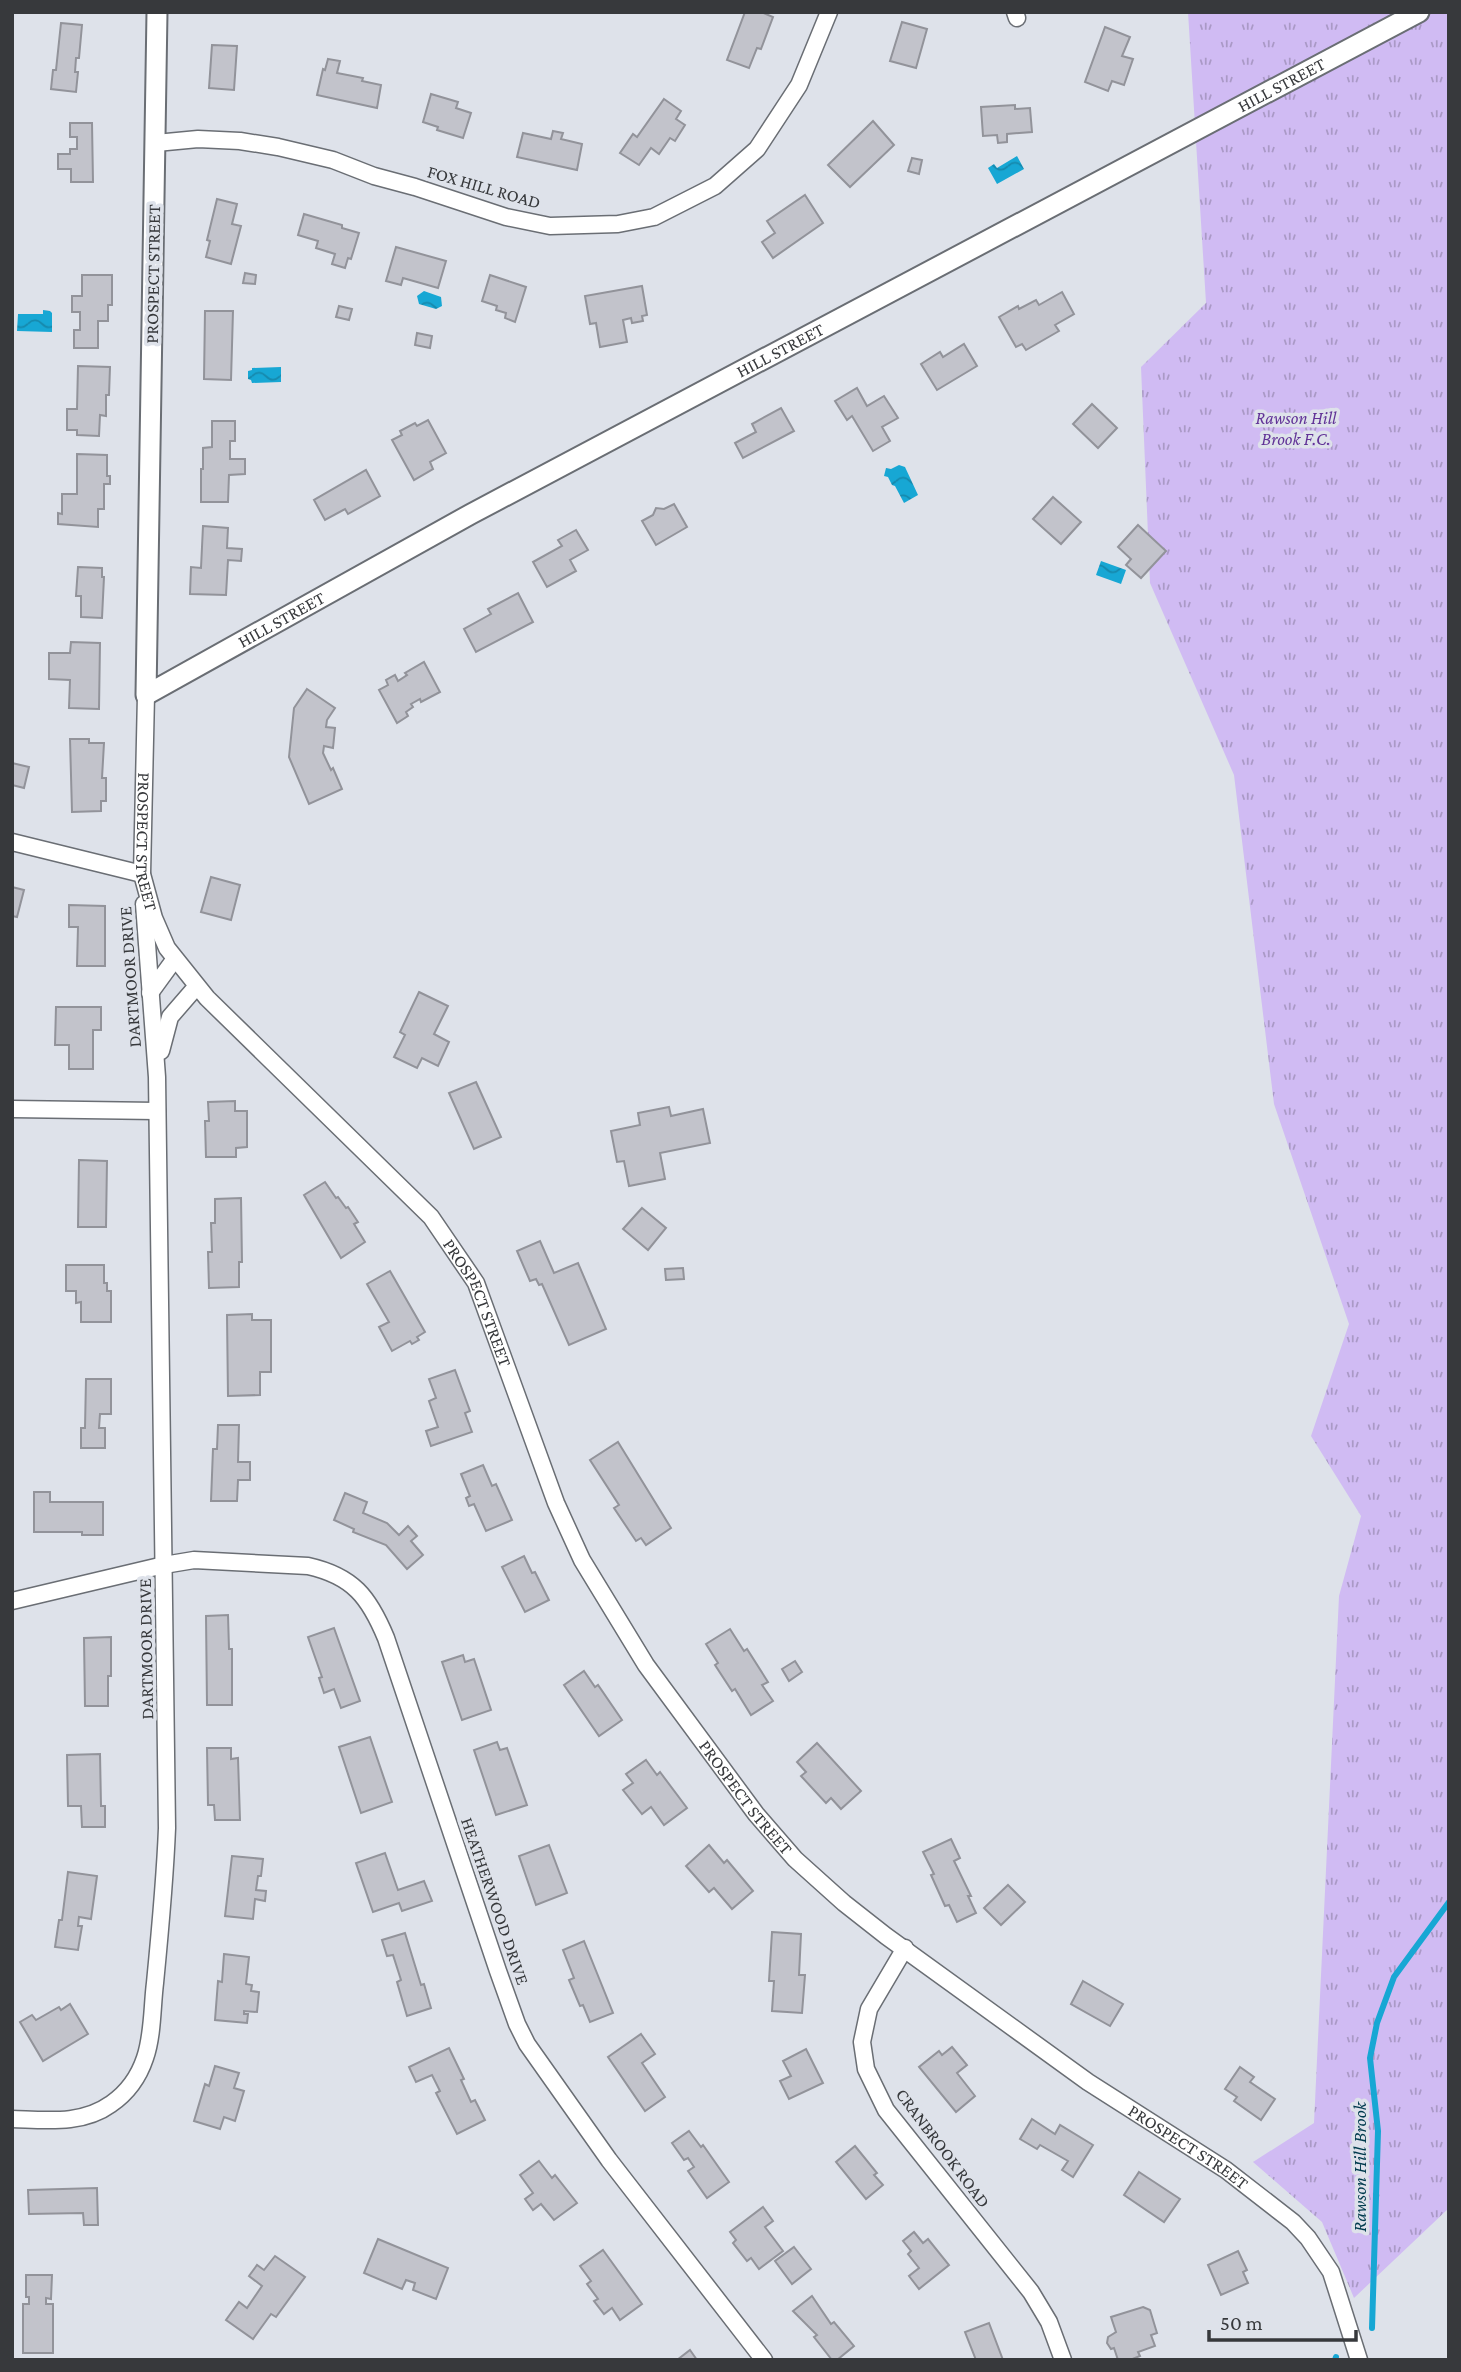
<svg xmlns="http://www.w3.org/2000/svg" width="1461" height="2372" font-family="'Crimson Pro',serif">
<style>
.park{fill:url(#park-tufts)}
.water{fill:url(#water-waves)}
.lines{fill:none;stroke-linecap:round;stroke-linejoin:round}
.stream{stroke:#17a7d4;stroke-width:6}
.building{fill:#c2c3cb;stroke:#92939a;stroke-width:2}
.minor-casing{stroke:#6a6e74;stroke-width:19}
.tertiary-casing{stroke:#6a6e74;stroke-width:23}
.minor{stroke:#fff;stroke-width:16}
.tertiary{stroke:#fff;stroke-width:19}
.labels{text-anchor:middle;stroke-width:7;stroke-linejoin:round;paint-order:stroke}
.street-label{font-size:18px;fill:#37393c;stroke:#dee2ea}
.park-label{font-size:18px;font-style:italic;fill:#613397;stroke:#dee2ea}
.water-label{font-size:19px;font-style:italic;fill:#013b4e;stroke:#dee2ea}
</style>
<defs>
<pattern id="park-tufts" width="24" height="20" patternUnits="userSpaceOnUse" patternTransform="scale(1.75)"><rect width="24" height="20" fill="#d0bbf3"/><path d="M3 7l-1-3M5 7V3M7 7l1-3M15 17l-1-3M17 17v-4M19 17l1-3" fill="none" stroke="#aa99c6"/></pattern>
<pattern id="water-waves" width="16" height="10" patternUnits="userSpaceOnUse" patternTransform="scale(1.75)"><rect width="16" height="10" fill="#17a7d4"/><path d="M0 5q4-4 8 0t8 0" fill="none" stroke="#1689ad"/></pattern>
</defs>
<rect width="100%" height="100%" fill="#dee2ea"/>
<path class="park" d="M1188 12H1449V2208L1354 2298 1322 2222 1253 2162 1314 2123 1339 1596 1361 1516 1311 1436 1349 1324 1274 1104 1234 775 1150 583 1141 367 1206 303Z"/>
<g class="water">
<path d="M1017 156 1024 169 997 184 988 168 994 164 997 168Z"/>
<path d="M424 291 441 297 442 306 436 309 419 304 417 296Z"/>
<path d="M43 310 50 311 52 313V332L17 331 18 314H43Z"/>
<path d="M281 367V382L252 383 251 380 248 379V371L252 370V368Z"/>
<path d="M899 465 905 467 918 495 904 503 895 486 892 485 888 477 884 476 886 468 891 469Z"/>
<path d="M1101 561 1126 570 1121 584 1096 575Z"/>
</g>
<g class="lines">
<g class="stream">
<path d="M1372 2328 1378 2131 1370 2058 1377 2023 1394 1977 1449 1902"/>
<path d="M1335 2360 1336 2357"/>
</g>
</g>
<g class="building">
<path d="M745 12H761L773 17 761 49 757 48 749 68 727 60Z"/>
<path d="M902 22 927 29 916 68 890 61Z"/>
<path d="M61 23 82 25 79 58H76L75 72H78L76 92 51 89 53 70H56Z"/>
<path d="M1105 27 1130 37 1122 56 1133 59 1124 85 1112 81 1108 91 1085 82Z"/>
<path d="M212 45 237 46 234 90 209 88Z"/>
<path d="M328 59 340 61 337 73 363 78 362 81 381 85 377 108 317 95 323 69 325 70Z"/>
<path d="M431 94 458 102 456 108 471 113 463 138 437 130 438 127 423 122Z"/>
<path d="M664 99 681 111 676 119 685 125 675 141 670 138 659 154 651 148 639 165 620 153 633 134 637 137Z"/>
<path d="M1015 105V109L1030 108 1032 132 1007 134V142L998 143 997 135 983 136 981 107Z"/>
<path d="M873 121 894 145 850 187 828 165Z"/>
<path d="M70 123H92L93 182H71V169H58V154H70V149H77V137H70Z"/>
<path d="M553 131 563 133 561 139 582 144 577 170 517 157 523 133 551 139Z"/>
<path d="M912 158 922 160 919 174 908 171Z"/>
<path d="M805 195 823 223 773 258 762 242 775 233 767 221Z"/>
<path d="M217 199 237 204 232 224 241 226 231 264 206 257 210 241 207 240Z"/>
<path d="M304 214 342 225V228L359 233 351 259 348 258 345 268 332 264 335 254 316 248 318 241 298 235Z"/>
<path d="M396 247 446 261 438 288 403 278 401 285 386 281Z"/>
<path d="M245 273 256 275 255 284 243 283Z"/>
<path d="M82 275H112V305H108V321H98V348H74V330H80V312H72V296H82Z"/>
<path d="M490 275 526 287 515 322 505 318 506 313 496 310 497 306 482 301Z"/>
<path d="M642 286 647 315 642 316 643 321 632 323 631 318 623 320 627 342 600 347 596 323 590 324 585 296Z"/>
<path d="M1062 292 1074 314 1055 325 1059 331 1026 350 1022 344 1016 347 999 317 1018 306 1019 309 1036 300 1039 305Z"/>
<path d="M339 306 352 309 349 320 336 317Z"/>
<path d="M205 311H233L231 380 204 379Z"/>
<path d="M417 333 432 336 430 348 415 345Z"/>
<path d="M964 344 977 366 937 390 921 364 940 352 943 357Z"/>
<path d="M78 366 110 367 109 395H106V416L100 415 99 436 77 435V430H67V409H77Z"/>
<path d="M857 388 867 406 884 396 898 418 882 427 890 441 873 451 852 416 847 420 835 401Z"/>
<path d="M1092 404 1117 428 1098 448 1073 424Z"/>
<path d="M781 408 794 431 743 458 735 443 756 432 752 424Z"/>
<path d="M428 420 446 453 430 462 433 469 414 480 392 440 402 435 400 431 415 423 417 426Z"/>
<path d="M212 421H235V441H230V459H245V474L229 475 228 502H201V469H203V448L212 447Z"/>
<path d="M77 454 107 455V476H110V484H104V509H98V527L58 524V513L62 514V494H77Z"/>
<path d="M366 470 380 496 348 514 345 509 325 520 314 500Z"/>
<path d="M1053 497 1081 522 1061 544 1033 519Z"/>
<path d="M674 504 687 527 656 545 642 521 653 515 656 508 664 509Z"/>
<path d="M1138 525 1166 551 1141 578 1126 565 1131 559 1118 547Z"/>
<path d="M203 526 228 528 227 548 242 549 241 561 228 560 226 595 190 594 191 567 201 568Z"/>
<path d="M576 530 588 550 570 560 576 571 547 587 533 562 562 546 558 540Z"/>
<path d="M78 567 102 568V577H104L102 618 81 617V596H76Z"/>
<path d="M518 593 533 622 476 652 464 629 491 614 488 609Z"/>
<path d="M71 642 100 643 99 709 69 708 70 680 49 679V653H70Z"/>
<path d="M424 662 440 692 421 702 420 699 411 704 413 707 406 712 408 716 397 723 379 690 388 685 386 680 395 675 398 681 407 675 405 673Z"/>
<path d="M307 689 335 708 327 720 326 727 335 728 333 748 324 746 323 753 331 770 333 768 342 789 309 804 289 757 294 708Z"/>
<path d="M70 739H89V743H104L102 778H106V801H101V811L72 812Z"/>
<path d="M12 763 29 767 24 788 12 785Z"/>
<path d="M211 877 240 885 231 920 201 912Z"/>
<path d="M12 887 24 890 17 917 12 916Z"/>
<path d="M69 905 105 906V966H77L78 927H69Z"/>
<path d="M419 992 448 1006 434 1034 449 1042 438 1066 422 1058 417 1068 394 1057 405 1035 400 1032Z"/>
<path d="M56 1007H101V1030H93V1069H69V1045H55Z"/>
<path d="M476 1082 501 1137 474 1149 449 1093Z"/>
<path d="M235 1101V1111H247V1147L236 1148V1157H206L205 1121H209L208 1102Z"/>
<path d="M669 1107 671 1116 703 1109 710 1143 660 1153 665 1179 629 1186 624 1161 617 1162 611 1131 640 1125 638 1113Z"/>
<path d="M79 1160 107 1161 106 1227H78Z"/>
<path d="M325 1182 336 1198 338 1197 346 1208 348 1207 358 1222 354 1224 365 1242 341 1258 304 1195Z"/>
<path d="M241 1198 242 1262H239V1287L209 1288 208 1252H212L211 1223H215V1199Z"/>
<path d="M642 1208 666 1228 648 1250 623 1229Z"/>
<path d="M540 1241 554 1273 578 1263 606 1329 569 1345 542 1284 539 1285 536 1279 530 1281 517 1251Z"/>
<path d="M66 1265H104V1283H107V1291H111V1322H81V1302L76 1303V1291H66Z"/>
<path d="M683 1268 684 1279 666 1280 665 1269Z"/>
<path d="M390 1271 425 1332 417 1337 419 1340 412 1344 410 1341 392 1351 379 1327 389 1322 367 1284Z"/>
<path d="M252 1314V1320H271V1372H260V1395L228 1396 227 1315Z"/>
<path d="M455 1370 470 1411 465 1413 472 1432 431 1446 426 1431 438 1427 429 1401 436 1398 429 1379Z"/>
<path d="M86 1379H111V1414H100L99 1428H105V1448H81V1428H85Z"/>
<path d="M218 1425H239L238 1462H250V1480H238L237 1501H211L213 1449H217Z"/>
<path d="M618 1442 671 1528 646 1545 641 1538 636 1541 614 1508 619 1505 590 1460Z"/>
<path d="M483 1465 492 1486 496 1484 512 1520 486 1531 474 1504 469 1506 466 1498 470 1496 461 1474Z"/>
<path d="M34 1492H50V1502H103V1535H82V1532H34Z"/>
<path d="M345 1493 367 1502 363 1513 387 1523 399 1535 408 1526 417 1536 411 1541 423 1555 407 1569 386 1545 353 1532 354 1529 334 1520Z"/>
<path d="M524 1556 532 1573 535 1572 549 1600 525 1612 502 1567Z"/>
<path d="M228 1615 229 1649H232V1705H207L206 1616Z"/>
<path d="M334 1628 360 1701 341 1708 334 1689 324 1693 319 1678 322 1677 308 1637Z"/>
<path d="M730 1629 744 1651 747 1649 768 1682 762 1685 773 1701 751 1715 735 1689 732 1691 715 1665 718 1663 706 1644Z"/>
<path d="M111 1637V1676H108V1706H85L84 1638Z"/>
<path d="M463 1655 465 1662 474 1659 491 1710 462 1720 442 1662Z"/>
<path d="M795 1661 802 1672 789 1681 782 1669Z"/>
<path d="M584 1671 595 1687 598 1685 622 1720 599 1736 564 1685Z"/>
<path d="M370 1737 392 1802 361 1813 339 1747Z"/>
<path d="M497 1742 500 1750 507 1748 527 1805 496 1815 474 1750Z"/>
<path d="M817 1743 861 1791 841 1809 831 1798 826 1803 801 1776 806 1772 797 1762Z"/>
<path d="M207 1748H231V1759L238 1758 240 1820H215L214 1805H208Z"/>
<path d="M100 1754 101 1806H105V1827H82L81 1806H68L67 1755Z"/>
<path d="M646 1760 657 1775 660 1772 687 1808 664 1825 651 1807 642 1814 623 1790 633 1783 626 1774Z"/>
<path d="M951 1839 960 1858 954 1861 971 1896H968L976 1913 957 1922 949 1905 945 1906 931 1875 934 1874 923 1852Z"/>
<path d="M549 1845 567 1893 536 1905 519 1856Z"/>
<path d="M709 1845 724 1863 727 1860 753 1891 732 1909 714 1888 709 1892 686 1866Z"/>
<path d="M385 1853 398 1890 424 1881 432 1901 402 1911 399 1903 373 1912 356 1863Z"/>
<path d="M232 1856 263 1859 261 1876H258L256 1890 266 1891 265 1901 255 1899 253 1919 225 1916Z"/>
<path d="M68 1872 97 1876 91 1919 79 1917 78 1926H82L78 1950 55 1947 59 1920H62Z"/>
<path d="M1008 1885 1025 1902 1001 1925 984 1908Z"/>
<path d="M772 1932 801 1934 799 1975H805L802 2013 772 2011 774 1981H769Z"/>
<path d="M405 1933 421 1985 424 1984 431 2008 407 2016 397 1982 401 1980 393 1955 387 1956 382 1940Z"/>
<path d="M584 1941 613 2013 590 2022 583 2005 580 2006 569 1980 574 1978 563 1950Z"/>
<path d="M224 1954 249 1957 246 1984 252 1985 251 1991 259 1992 257 2012 244 2011V2014H248L247 2023 215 2020 218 1981 222 1982Z"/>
<path d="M1083 1981 1123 2004 1110 2026 1071 2004Z"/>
<path d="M70 2004 88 2034 43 2061 20 2022 32 2015 36 2020 59 2007 61 2010Z"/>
<path d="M641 2034 655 2054 642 2063 665 2097 645 2111 608 2057Z"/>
<path d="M952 2047 967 2065 957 2073 975 2096 956 2112 919 2067 939 2051 942 2055Z"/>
<path d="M449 2048 464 2079 461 2080 471 2102 475 2100 485 2120 457 2134 436 2093 440 2091 432 2075 416 2082 409 2067Z"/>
<path d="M806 2049 823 2083 789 2099 780 2081 791 2076 783 2061Z"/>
<path d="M215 2066 239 2073 234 2088 244 2091 235 2121 224 2117 220 2129 194 2121 205 2084 209 2086Z"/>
<path d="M1240 2067 1254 2077 1250 2082 1275 2099 1261 2120 1234 2101 1237 2097 1225 2089Z"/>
<path d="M1032 2119 1055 2134 1060 2125 1093 2145 1073 2177 1062 2170 1068 2161 1040 2145 1037 2149 1020 2139Z"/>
<path d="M689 2131 701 2147 703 2145 729 2182 707 2198 688 2171 694 2167 688 2158 684 2160 672 2143Z"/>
<path d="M855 2146 877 2173 874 2175 883 2185 866 2199 836 2162Z"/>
<path d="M539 2161 552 2178 555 2175 577 2203 554 2220 541 2204 533 2210 525 2199 533 2193 520 2175Z"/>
<path d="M1139 2172 1180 2199 1164 2222 1124 2195Z"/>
<path d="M97 2188 98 2225H84L83 2213 29 2214 28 2190Z"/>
<path d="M763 2207 773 2221 765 2227 783 2251 759 2269 751 2258 747 2261 733 2243 736 2240 730 2232Z"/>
<path d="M914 2232 923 2243 928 2239 949 2265 919 2289 909 2276 919 2268 908 2254 911 2251 903 2241Z"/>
<path d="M378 2239 448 2268 436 2299 413 2290 415 2283 406 2280 402 2289 364 2273Z"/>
<path d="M794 2247 811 2269 792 2284 775 2261Z"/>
<path d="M603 2250 642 2304 620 2320 612 2308 604 2314 594 2301 598 2299 587 2284 591 2281 580 2266Z"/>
<path d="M1238 2251 1247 2270 1243 2272 1248 2283 1221 2295 1208 2265Z"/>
<path d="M275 2256 305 2277 276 2317 271 2314 253 2339 226 2320 239 2302 247 2308 262 2286 249 2276 257 2265 264 2270Z"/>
<path d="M26 2275H52L51 2299 46 2298V2304H53V2353H23V2304H29V2297H26Z"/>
<path d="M812 2296 831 2324 834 2322 854 2346 837 2360H832L814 2337 817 2335 793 2311Z"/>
<path d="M1143 2307 1150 2310 1157 2333 1151 2335 1155 2346 1138 2352 1140 2356 1130 2360H1118L1114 2348 1111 2349 1107 2343 1108 2337 1116 2332 1111 2317Z"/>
<path d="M989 2323 1003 2360H976L965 2332Z"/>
<path d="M690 2350 697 2360H677Z"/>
</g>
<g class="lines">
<g class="minor-casing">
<g id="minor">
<path d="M1015 12 1017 18"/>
<path d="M156 143 198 139 240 141 278 147 333 160 374 176 415 187 506 217 550 226 618 224 654 217 715 186 757 149 799 85 829 12"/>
<path id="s1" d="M146 695 142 874 154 918 167 948 207 998 431 1217 476 1283 556 1503 582 1560 646 1665 756 1814 795 1859 844 1903 886 1936 1088 2082 1226 2170 1293 2222 1308 2238 1331 2272 1359 2360"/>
<path d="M12 842 142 874"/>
<path d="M150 993 174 960"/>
<path d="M161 1051 170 1017 196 987"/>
<path d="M12 1109 157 1111"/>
<path d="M12 1601 164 1565 194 1560 308 1566C353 1576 369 1597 386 1638L498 1971 517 2024 527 2044 609 2160 764 2360"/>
<path d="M905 1948 869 2009 862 2042 866 2069 886 2110 1031 2292 1049 2322 1063 2360"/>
<path d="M12 2119C46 2120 82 2125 111 2104 127 2093 139 2076 145 2058 153 2035 152 2007 155 1983 160 1932 165 1880 167 1828L157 1077 144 904"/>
</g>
</g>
<g class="tertiary-casing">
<g id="tertiary">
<path id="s2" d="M157 12 146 695 471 514 1419 12"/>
</g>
</g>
<use href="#minor" class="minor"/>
<use href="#tertiary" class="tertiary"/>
</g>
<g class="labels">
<g class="street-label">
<text dy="6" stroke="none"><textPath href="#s2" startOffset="1972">HILL STREET</textPath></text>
<text transform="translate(484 187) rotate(16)" y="6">FOX HILL ROAD</text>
<text transform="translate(153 274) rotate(-89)" y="6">PROSPECT STREET</text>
<text dy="6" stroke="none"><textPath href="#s2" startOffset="1405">HILL STREET</textPath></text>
<text dy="6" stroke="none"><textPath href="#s2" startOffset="838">HILL STREET</textPath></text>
<text dy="6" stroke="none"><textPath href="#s1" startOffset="147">PROSPECT STREET</textPath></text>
<text transform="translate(130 977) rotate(-94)" y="6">DARTMOOR DRIVE</text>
<text dy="6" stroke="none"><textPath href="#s1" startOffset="733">PROSPECT STREET</textPath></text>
<text transform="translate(146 1649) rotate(-91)" y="6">DARTMOOR DRIVE</text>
<text dy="6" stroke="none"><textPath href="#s1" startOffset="1300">PROSPECT STREET</textPath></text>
<text transform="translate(495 1901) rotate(71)" y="6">HEATHERWOOD DRIVE</text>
<text transform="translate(943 2148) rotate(53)" y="6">CRANBROOK ROAD</text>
<text dy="6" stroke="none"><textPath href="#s1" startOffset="1867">PROSPECT STREET</textPath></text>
</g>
<g class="park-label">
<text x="1296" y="424">Rawson Hill<tspan x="1296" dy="21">Brook F.C.</tspan></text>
</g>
<g class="water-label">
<text transform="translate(1359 2167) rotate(-90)" y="7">Rawson Hill Brook</text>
</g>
</g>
<rect width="1461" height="2372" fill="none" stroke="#37393c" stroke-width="28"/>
<path d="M1209 2330v10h147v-10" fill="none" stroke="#37393c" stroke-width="3.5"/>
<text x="1220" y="2330" font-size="21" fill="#37393c" stroke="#dee2ea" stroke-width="5" paint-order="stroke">50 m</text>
</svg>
